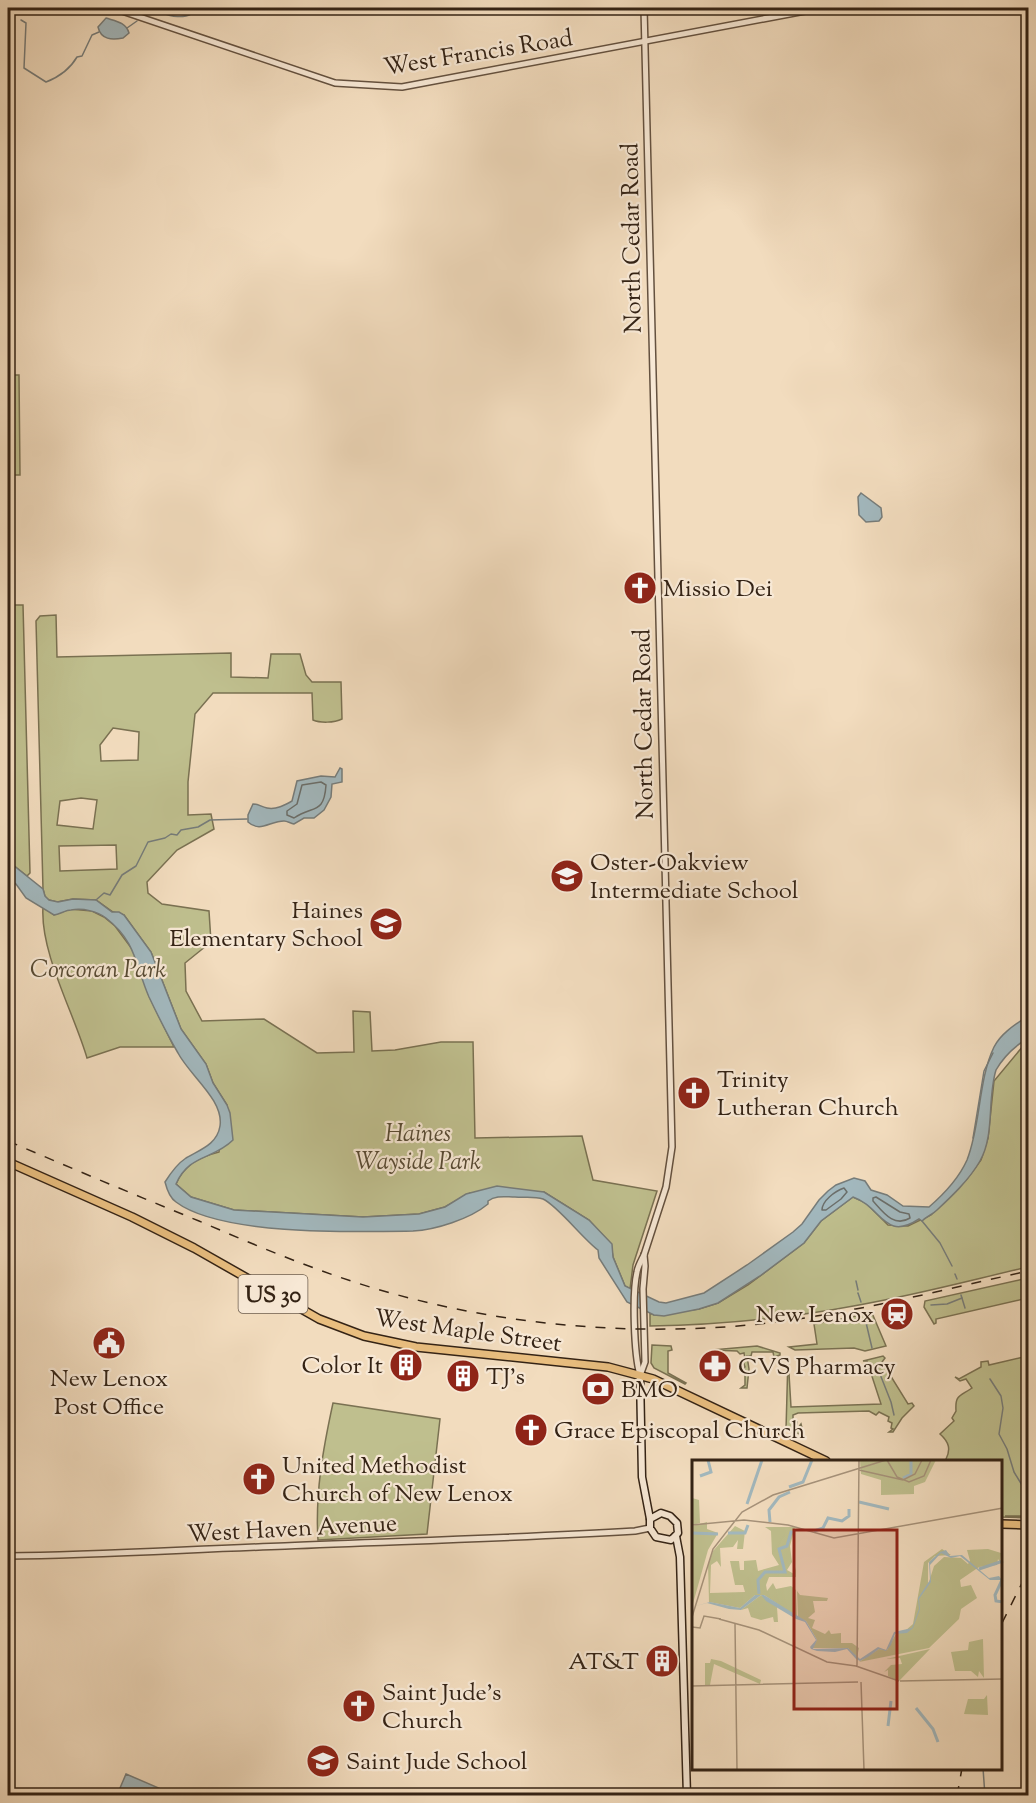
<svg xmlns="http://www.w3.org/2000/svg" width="1036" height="1803" font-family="'Sorts Mill Goudy',serif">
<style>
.green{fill:#bfbf8e;stroke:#7a7152;stroke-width:1.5;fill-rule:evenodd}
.water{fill:#a2b8be;stroke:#767c7a;stroke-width:1.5}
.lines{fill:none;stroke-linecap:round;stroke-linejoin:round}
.shore{stroke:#6b6e6a;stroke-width:1.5}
.stream{stroke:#767c7a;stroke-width:1.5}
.tertiary-casing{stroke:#64513f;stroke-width:8}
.secondary-casing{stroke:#342315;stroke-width:9}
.primary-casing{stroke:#342315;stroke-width:10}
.tertiary{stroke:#f7e8d5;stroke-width:5}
.secondary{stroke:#f7e8d5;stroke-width:6}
.primary{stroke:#e9be7f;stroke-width:7}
.rail{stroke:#342315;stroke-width:1.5;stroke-dasharray:10 10;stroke-linecap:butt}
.labels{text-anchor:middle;stroke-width:4.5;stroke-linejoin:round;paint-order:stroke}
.shield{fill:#f7e8d5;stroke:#6e5e4f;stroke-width:1.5}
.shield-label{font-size:22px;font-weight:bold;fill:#342315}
.street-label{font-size:24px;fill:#342315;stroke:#f7e8d5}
.poi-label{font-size:24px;fill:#342315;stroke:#f7e8d5;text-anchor:start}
.park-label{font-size:24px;font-style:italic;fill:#574a33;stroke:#f7e8d5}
.inset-river{fill:none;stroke:#a2b8be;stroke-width:3}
.inset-road{fill:none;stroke:#a6927a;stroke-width:1.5}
.view{fill:#8f2418;fill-opacity:0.15;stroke:#8f2418;stroke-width:3}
.inset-edge{fill:none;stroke:#342315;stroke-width:3}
</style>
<rect width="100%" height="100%" fill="#f2dcbe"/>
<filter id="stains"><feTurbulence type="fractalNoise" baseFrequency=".00333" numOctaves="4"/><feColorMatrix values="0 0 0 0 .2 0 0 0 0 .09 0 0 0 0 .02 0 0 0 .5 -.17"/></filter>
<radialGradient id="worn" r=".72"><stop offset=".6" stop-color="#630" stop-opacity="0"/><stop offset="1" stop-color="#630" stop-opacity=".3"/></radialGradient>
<g class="green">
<path d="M8 375H19L20 475H8Z"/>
<path d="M8 605H23L30 873 27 876 8 861Z"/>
<path d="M56 615 57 657 231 653V677L268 678 271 654H300L306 675 312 682H341L342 719C334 723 320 723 313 720L312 693H213L195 714 188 782V815L211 814 214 829 177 850 147 882 148 893 162 904 209 911 211 942 185 963 186 991 202 1021 264 1019 317 1053 354 1052 353 1011 370 1012 372 1051 395 1050 441 1042H473L475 1138 582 1136 593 1180 657 1191 633 1265 630 1289 625 1286 613 1257 611 1244 589 1220 544 1192 470 1193 445 1207 419 1214 363 1217 234 1210 191 1197 176 1184C184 1165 199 1157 219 1152L227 1105 213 1083 206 1064 181 1029 151 952 124 915 113 912 96 900 73 899 57 902 49 900 45 897 43 889 36 621 40 616ZM113 728 139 732 138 760 101 761 100 745ZM81 798 97 800 93 829 57 825 60 801ZM116 845 117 869 60 871 59 846Z"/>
<path d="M43 907 54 915 70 909 92 911 104 917 115 926 135 953 149 996 174 1047H120L87 1058C74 1013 40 953 43 907Z"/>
<path d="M1028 1040V1267C972 1280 916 1295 859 1305 790 1318 721 1325 650 1326V1313L654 1315 699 1309 718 1303 748 1285 804 1243 821 1221 853 1197 866 1203 888 1225 908 1226 931 1215 967 1179 981 1160 988 1138 994 1081Z"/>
<path d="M1028 1278V1298L936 1319V1323L934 1324 924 1307 925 1301Z"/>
<path d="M872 1313 886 1346 865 1351 854 1348 795 1350 789 1347 817 1344 814 1324Z"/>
<path d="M652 1345 671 1346 672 1350 668 1351V1373L686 1383 685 1384 654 1368 651 1363Z"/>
<path d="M757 1346 780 1353V1355L774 1357 773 1352H752L751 1356H747L749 1369 747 1388H741L745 1385V1370L744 1368 740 1370 745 1367 743 1361 740 1362 745 1359 744 1353 740 1354 737 1351 712 1350Z"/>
<path d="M883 1356 885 1358 882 1362 908 1404 912 1403 914 1406 902 1418 893 1432H889L893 1429 891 1428 892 1423 888 1421 889 1417 879 1412 876 1415 869 1411 798 1413 793 1415V1422H797L796 1427 798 1428 801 1424 802 1428 800 1434 786 1430 788 1357 791 1407 881 1404 867 1361H863Z"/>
<path d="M1028 1356V1516H1005L1028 1518 1002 1517V1461H949L946 1459C951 1449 949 1442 940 1434L954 1421 952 1418 956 1411C955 1395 959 1397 972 1388L966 1379 960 1381 955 1377 959 1379 981 1367V1362L988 1361 989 1365Z"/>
<path d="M333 1403 440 1419 427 1534 318 1540C315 1493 323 1449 333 1403Z"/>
</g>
<g class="water">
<path d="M106 18C115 21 126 22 129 33L123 38C112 40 101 40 98 27Z"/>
<path d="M861 493 881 508 882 517 879 521 866 522 859 515 858 497Z"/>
<path d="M340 768 342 769V782L332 784 331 797 324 810 314 818H304L294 824C290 823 287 821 284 821 270 821 260 833 248 822V815L253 804C259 804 261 807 267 808 276 810 285 805 292 801L297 781 321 776 335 777Z"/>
<path d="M8 861 43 889 45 896 49 900 58 902 73 899 96 900 112 912H119L124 915 151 952 181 1029 206 1064 213 1083 227 1105 230 1113 233 1140C213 1160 189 1154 176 1184L191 1197 234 1210 363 1217 419 1214 445 1207 466 1194 497 1186 544 1192 589 1220 612 1244 613 1257 625 1286 659 1302 666 1303 704 1293 747 1265 793 1232 802 1224 819 1200 828 1191 836 1185 854 1178 865 1181 871 1190 887 1195 903 1206 929 1207C944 1194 959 1178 967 1160 981 1125 978 1080 994 1047 1001 1033 1016 1024 1028 1016V1038C1015 1046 1004 1056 996 1070 987 1099 995 1135 980 1161 969 1180 952 1196 937 1210 932 1215 927 1216 922 1221L919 1219C884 1242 882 1207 853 1197L821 1221 804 1243 760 1276 718 1303 699 1309 664 1316 654 1315 627 1302 599 1258 598 1250C582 1238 558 1206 543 1199 534 1196 524 1198 515 1197 505 1197 496 1195 488 1201V1204C470 1219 435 1230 413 1231 356 1232 221 1236 176 1202 170 1198 167 1190 165 1182 170 1174 177 1164 186 1158 199 1150 217 1145 220 1126 224 1100 190 1076 178 1053 167 1034 158 1016 149 997 135 965 137 942 106 918 97 911 83 908 71 910 66 910 60 914 54 915L26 898 16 884 8 879Z"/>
<path d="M126 1774 168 1792 166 1795H117Z"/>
</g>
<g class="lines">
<g class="shore">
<path d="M321 782 326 785C324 815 313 805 294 818L287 815V811L297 804 302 785Z"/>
<path d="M844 1188 847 1192 841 1199 826 1210H822C822 1201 835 1191 844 1188Z"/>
<path d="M876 1197 900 1212 909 1214 910 1218C894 1228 883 1212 873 1201V1198Z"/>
</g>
<g class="stream">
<path d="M164 8V13C171 17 184 18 191 14L193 8 216 11 218 8"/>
<path d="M8 13 12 18"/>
<path d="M146 16 150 8"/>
<path d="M21 20 26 23 24 68 46 82C59 77 70 69 77 57L82 56 92 35 99 32"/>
<path d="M127 28 137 21"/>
<path d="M96 900 104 893 110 895 122 875 136 866 148 842 165 838 171 834 177 835 181 830 198 827 210 820 247 819"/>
<path d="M973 1138 984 1071 993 1053"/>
<path d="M922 1221 940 1243 952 1266"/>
<path d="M955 1274 957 1279"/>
<path d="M856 1281 858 1290"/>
<path d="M858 1293 861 1302"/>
<path d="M961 1295 965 1308"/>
<path d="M931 1305 947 1304 962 1298"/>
<path d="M864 1314 872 1348"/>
<path d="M876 1364 891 1402 894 1415"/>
<path d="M990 1379 1001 1396 1003 1408 999 1434 1007 1449 1014 1472 1028 1495"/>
<path d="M983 1768 985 1796"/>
</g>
<g class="tertiary-casing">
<g id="tertiary">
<path d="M113 8 335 83 402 87 821 8"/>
<path d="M641 1373 645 1362 643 1289 645 1266 644 1255"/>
<path d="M640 1375C634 1354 632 1294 637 1272 638 1266 641 1261 644 1255L666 1187 672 1147 644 8"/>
<path d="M8 1556C100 1555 193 1549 285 1546 402 1541 519 1538 635 1531L650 1528"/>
</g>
</g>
<g class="secondary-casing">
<g id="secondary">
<path d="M640 1375 642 1477 650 1519"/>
<path d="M661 1513 670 1516 677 1523 678 1533 671 1540 656 1537 650 1528V1519Z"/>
<path d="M676 1536 680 1557 687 1796"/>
</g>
</g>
<g class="primary-casing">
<g id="primary">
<path d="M8 1162 132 1217 194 1248 319 1319 364 1336 416 1347 608 1367 653 1379 826 1461"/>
<path d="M1002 1524 1028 1525"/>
</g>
</g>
<use href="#tertiary" class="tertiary"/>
<use href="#secondary" class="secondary"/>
<use href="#primary" class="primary"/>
<g class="rail">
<path d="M8 1141C71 1168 135 1195 199 1221 264 1249 330 1277 398 1295 505 1324 615 1334 725 1327 828 1320 928 1293 1028 1271"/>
<path d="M1002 1623 1028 1571"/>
<path d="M957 1796 962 1768"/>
</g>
</g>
<defs>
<g id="church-disc" transform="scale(1.725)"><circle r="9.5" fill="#8f2418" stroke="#f7e8d5"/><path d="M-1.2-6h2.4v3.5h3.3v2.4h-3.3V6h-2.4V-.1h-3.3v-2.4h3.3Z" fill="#fff"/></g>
<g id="school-disc" transform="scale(1.725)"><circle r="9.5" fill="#8f2418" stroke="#f7e8d5"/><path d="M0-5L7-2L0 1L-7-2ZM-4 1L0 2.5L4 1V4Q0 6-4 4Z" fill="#fff"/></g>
<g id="station-disc" transform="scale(1.725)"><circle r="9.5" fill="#8f2418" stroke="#f7e8d5"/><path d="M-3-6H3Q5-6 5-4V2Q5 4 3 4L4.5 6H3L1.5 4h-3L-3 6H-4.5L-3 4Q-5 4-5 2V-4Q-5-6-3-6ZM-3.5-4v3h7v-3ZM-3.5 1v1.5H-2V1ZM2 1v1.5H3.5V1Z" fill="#fff"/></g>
<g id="civic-disc" transform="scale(1.725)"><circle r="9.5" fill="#8f2418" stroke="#f7e8d5"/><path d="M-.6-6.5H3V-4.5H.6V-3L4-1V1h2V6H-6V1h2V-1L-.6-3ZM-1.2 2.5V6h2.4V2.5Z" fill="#fff"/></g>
<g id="building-disc" transform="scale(1.725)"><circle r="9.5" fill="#8f2418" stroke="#f7e8d5"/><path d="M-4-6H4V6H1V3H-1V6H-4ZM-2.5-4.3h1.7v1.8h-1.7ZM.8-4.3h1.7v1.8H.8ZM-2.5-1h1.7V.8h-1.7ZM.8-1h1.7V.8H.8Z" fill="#fff"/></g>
<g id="pharmacy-disc" transform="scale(1.725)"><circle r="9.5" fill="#8f2418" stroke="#f7e8d5"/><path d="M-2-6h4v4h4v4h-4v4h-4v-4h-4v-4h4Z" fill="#fff"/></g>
<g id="bank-disc" transform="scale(1.725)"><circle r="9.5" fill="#8f2418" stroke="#f7e8d5"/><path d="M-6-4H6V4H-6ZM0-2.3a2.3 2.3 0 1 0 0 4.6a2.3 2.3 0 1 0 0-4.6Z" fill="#fff"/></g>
</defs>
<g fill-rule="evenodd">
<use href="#church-disc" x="640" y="588"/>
<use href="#school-disc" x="567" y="876"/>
<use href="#school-disc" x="386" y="924"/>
<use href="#church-disc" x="694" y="1093"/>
<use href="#station-disc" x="897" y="1314"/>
<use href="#civic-disc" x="109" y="1343"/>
<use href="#building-disc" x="406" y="1365"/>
<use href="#pharmacy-disc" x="715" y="1366"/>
<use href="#building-disc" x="463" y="1376"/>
<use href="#bank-disc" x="598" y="1389"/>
<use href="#church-disc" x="531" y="1430"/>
<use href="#church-disc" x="259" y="1479"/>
<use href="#building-disc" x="662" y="1661"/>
<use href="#church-disc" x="359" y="1706"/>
<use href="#school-disc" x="323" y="1761"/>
</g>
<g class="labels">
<rect class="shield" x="238.5" y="1275" width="69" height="38" rx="4.5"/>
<g class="shield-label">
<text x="273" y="1302">US 30</text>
</g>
<g class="street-label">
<text transform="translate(478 52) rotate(-9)" y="8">West Francis Road</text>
<text transform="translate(631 238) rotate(-91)" y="8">North Cedar Road</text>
<text transform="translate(643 724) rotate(-91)" y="8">North Cedar Road</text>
<text transform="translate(468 1330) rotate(8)" y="8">West Maple Street</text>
<text transform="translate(292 1528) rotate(-3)" y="8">West Haven Avenue</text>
</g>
<g class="poi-label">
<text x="663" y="596">Missio Dei</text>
<text x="590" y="870">Oster-Oakview<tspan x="590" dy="28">Intermediate School</tspan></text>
<text x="363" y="918" text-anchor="end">Haines<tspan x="363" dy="28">Elementary School</tspan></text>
<text x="717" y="1087">Trinity<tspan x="717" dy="28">Lutheran Church</tspan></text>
<text x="874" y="1322" text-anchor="end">New Lenox</text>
<text x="383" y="1373" text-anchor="end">Color It</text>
<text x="738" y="1374">CVS Pharmacy</text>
<text x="486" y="1384">TJ's</text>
<text x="109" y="1386" text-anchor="middle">New Lenox<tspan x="109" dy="28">Post Office</tspan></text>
<text x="621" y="1397">BMO</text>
<text x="554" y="1438">Grace Episcopal Church</text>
<text x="282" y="1473">United Methodist<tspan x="282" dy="28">Church of New Lenox</tspan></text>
<text x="639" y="1669" text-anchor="end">AT&amp;T</text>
<text x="382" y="1700">Saint Jude's<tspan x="382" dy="28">Church</tspan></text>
<text x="346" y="1769">Saint Jude School</text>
</g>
<g class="park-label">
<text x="98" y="977">Corcoran Park</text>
<text x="418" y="1141">Haines<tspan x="418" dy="28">Wayside Park</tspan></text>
</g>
</g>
<g transform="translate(692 1460)">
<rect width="310" height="310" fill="#f2dcbe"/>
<path d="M168 0H244L233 22 222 26V34L189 35V20L169 14ZM0 38 7 40 8 63 0 65ZM15 62V69L26 73 16 90 0 147V66ZM43 66 53 71 51 89H45L46 80 41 87 28 88 29 107 25 101 19 105 18 133 53 132 51 125H43L38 101H47L48 110H52V101L64 100 66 111 87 105 80 94 79 71 73 67H103L98 86 100 102 95 110 102 114 104 107V117H77L74 125 75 131 81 123 84 129 99 126 104 130 105 157 72 135H63L48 148 17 142 16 104 21 91ZM250 89 259 95 243 96 236 103V125L242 106 252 97 269 98 276 104 278 101 275 90 296 89 309 93 308 102 306 99 305 105 287 107 268 120 269 127 279 125 285 138 269 149 267 159 237 188 167 202 187 189 195 190 205 172 213 171 221 164 232 102ZM105 131 108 135 136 138 135 141H121L123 152 116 158 123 160 120 168 133 174 137 170 139 174 149 173V183H160L167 188 165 198 156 188H120L125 180 114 161 106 159ZM69 135 85 147 86 162H82L81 157 69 160 59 157 56 148 49 150ZM291 179 292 218 287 211 286 217 279 211H263L259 192 276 190 277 182ZM238 189 207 221 196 216V210L192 212 199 205 210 204 208 198 194 199ZM19 199 29 201 69 220 68 224 22 204 18 225H13V203H18ZM295 235 296 255 272 254 276 239H292Z" fill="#bfbf8e"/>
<path d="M254 90 258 96 270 95 297 118 307 116 310 120H298L268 96 259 98 249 93 238 105 239 122 227 139 228 149 221 168 215 173 203 174 199 185 194 191 187 189 176 197 168 201 164 199 155 189 143 192 125 191 119 189 118 187 124 180 113 162 104 159 74 141 69 135 49 150 37 149 15 143 0 147 18 142 48 148 63 135H72L114 161 125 180 121 189 156 188 168 199 186 187 194 190 202 172 220 168 227 149 226 138 238 120 237 102 248 92Z" fill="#a2b8be"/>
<path class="inset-river" d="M8 16 19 12 16 0M211 18 219 14V0M97 27 111 22 120 0M167 42 197 49M55 44 70 0M78 62 77 50 87 37 98 32M122 71 131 68 136 58 150 61 157 56V49M0 73 26 74M36 73H53L56 65M287 109 311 101M310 120 303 135 304 141 311 142M67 134 66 120 73 112H93L87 89 95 86 99 72H103M224 248 241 269 246 282M196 266 199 241"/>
<path class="inset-road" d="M195 0 205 17 217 22 232 16 239 0M167 10 211 20 223 14 230 0M0 65 52 60 96 65 142 78 311 48M0 157 21 89 50 52 81 35 194 0M27 159 67 170 135 202 164 206 207 221M43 164 45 310M0 167 8 168 12 156 29 159M165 206 167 0M208 221 311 219M169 222 172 310M0 226 166 222"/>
<path class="view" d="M102 70H205V249H102Z"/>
<rect width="310" height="310" class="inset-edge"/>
</g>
<rect width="1036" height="1803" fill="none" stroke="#f2dcbe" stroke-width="30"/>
<rect x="9" y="9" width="1018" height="1785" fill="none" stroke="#342315" stroke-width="3"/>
<rect x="15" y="15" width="1006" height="1773" fill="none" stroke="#342315" stroke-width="1.5"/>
<rect width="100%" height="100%" filter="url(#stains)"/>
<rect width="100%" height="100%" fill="url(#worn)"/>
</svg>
